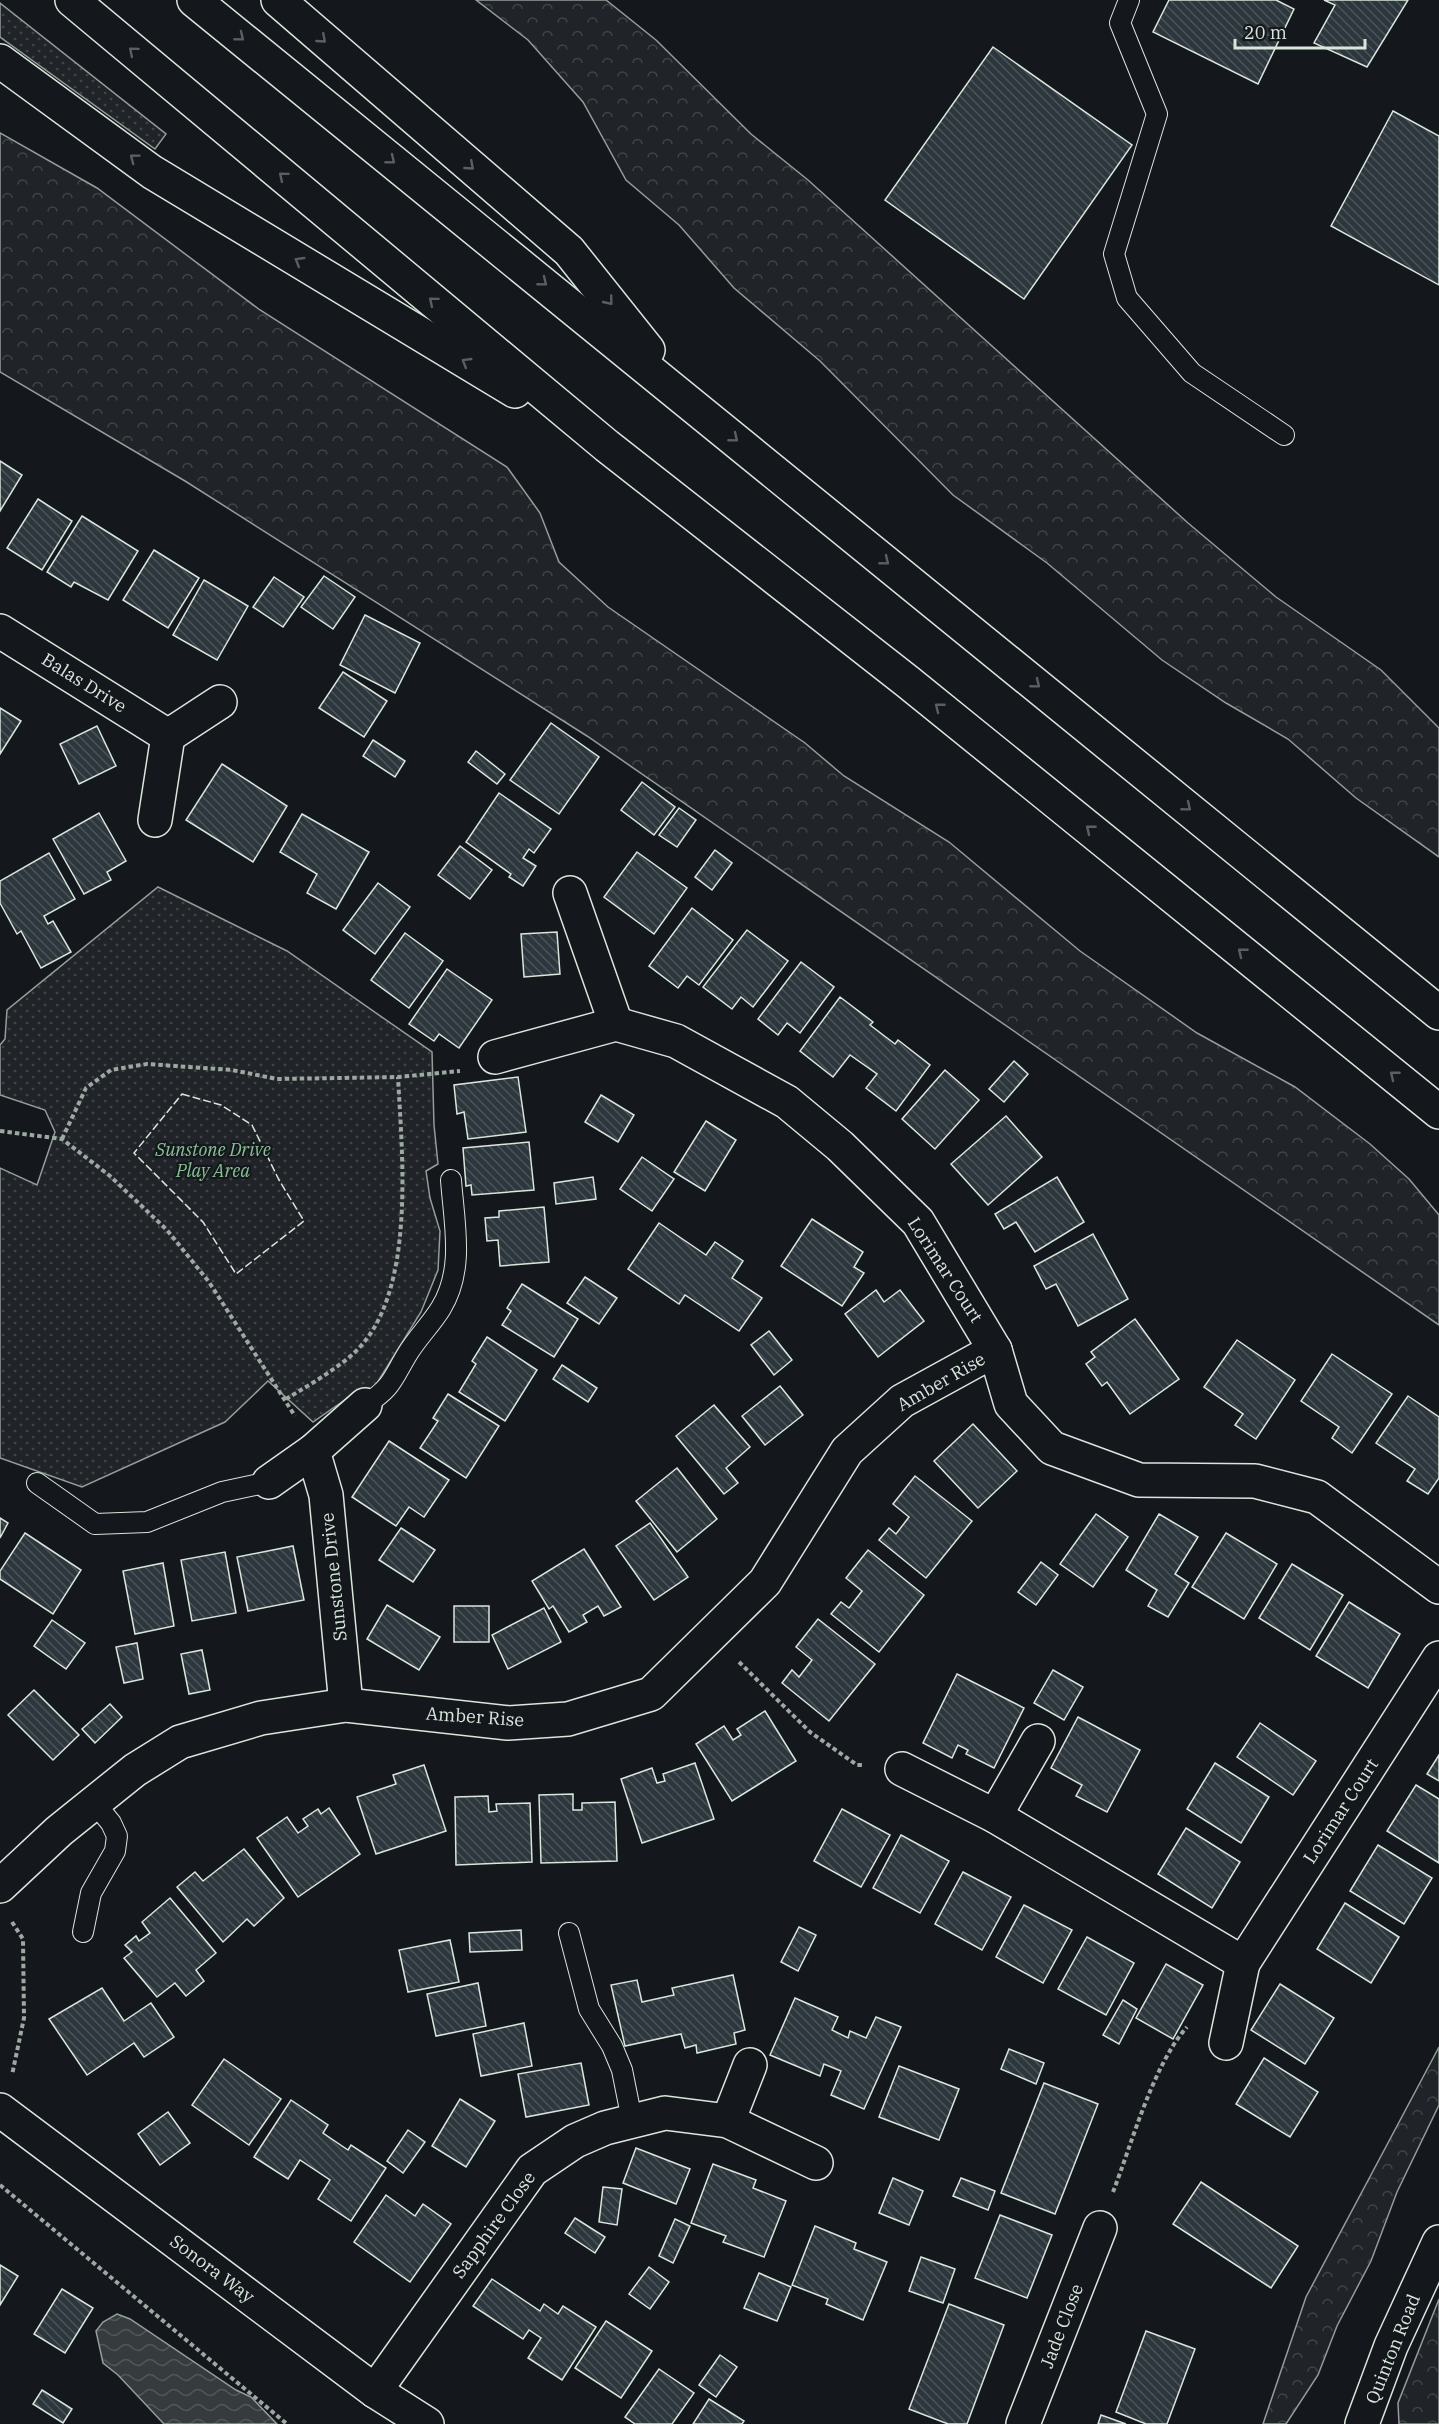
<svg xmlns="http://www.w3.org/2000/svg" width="1439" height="2424" font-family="'IBM Plex Serif',serif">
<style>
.grass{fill:url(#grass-dots);stroke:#939e99;stroke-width:1.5}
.forest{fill:url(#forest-crowns);stroke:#939e99;stroke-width:1.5}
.water{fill:url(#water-waves);stroke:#939e99;stroke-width:1.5}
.building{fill:url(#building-back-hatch);stroke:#d8e6dc;stroke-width:1.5}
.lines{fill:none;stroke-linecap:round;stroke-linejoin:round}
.lane-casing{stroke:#d8e6dc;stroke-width:22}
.street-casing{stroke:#d8e6dc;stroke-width:36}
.highway-casing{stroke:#d8e6dc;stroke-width:36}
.path{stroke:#9da8a2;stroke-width:4;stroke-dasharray:4.5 3;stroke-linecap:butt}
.lane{stroke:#14181c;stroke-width:20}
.street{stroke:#14181c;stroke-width:33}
.highway{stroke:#14181c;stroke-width:33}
.fence{stroke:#d8e6dc;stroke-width:1.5;stroke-dasharray:8 3;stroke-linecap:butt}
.oneway{stroke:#59605f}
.labels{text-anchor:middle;stroke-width:4.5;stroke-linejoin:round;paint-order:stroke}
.street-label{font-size:18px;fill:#d8e6dc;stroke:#14181c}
.park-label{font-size:18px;font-style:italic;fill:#8ac095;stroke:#14181c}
</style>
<defs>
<pattern id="grass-dots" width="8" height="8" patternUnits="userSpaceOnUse" patternTransform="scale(1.5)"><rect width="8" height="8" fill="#202428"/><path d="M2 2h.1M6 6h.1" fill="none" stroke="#404447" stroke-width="1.8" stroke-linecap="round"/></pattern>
<pattern id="forest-crowns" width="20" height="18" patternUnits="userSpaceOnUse" patternTransform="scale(1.5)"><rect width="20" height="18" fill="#202428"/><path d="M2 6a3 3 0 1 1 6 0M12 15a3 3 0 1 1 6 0" fill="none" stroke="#404447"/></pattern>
<pattern id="water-waves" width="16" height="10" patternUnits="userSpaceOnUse" patternTransform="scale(1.5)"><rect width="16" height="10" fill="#363b3e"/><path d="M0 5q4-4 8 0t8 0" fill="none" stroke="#525759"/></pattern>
<pattern id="building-back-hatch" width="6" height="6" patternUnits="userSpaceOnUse" patternTransform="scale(1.5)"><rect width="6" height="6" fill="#2c363c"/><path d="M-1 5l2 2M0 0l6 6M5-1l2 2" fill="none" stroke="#4a5358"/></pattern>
</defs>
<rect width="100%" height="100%" fill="#14181c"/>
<g class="grass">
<path d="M0 3 166 134 155 149 0 37Z"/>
<path d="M158 887 287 951 432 1052 434 1125 438 1164 426 1171 430 1198 440 1231 438 1270 421 1312 369 1396 352 1395 313 1422 268 1381 225 1422 82 1487 0 1458V1168L37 1185 55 1132 45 1110 0 1095V1045L5 1039 7 1010Z"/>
</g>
<g class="forest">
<path d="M476 0H606L656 40 751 134 808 180 1188 523 1276 597 1381 670 1439 728V857L1356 798 1288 739 1226 703 1162 660 1047 563 953 495 820 361 734 288 679 225 626 180 583 102 528 40Z"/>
<path d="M0 133 97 188 260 310 507 467 540 513 559 562 608 607 805 743 844 776 949 842 1080 951 1197 1033 1295 1087 1370 1144 1409 1179 1439 1215V1325L587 736 185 481 0 372Z"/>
<path d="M1439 2047V2105L1397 2192 1371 2261 1337 2326 1318 2375 1286 2424H1263L1306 2297Z"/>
<path d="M1439 2299V2424H1399L1398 2403Z"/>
</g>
<path class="water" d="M117 2314 130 2319 236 2390 251 2397 277 2424H164L118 2375 103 2363 96 2331 103 2322Z"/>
<g class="building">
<path d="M1169 0H1276L1294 9 1258 84 1153 32Z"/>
<path d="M1324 0H1408L1367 67 1314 43 1335 5Z"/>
<path d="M993 47 1132 145 1024 299 885 200Z"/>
<path d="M1393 111 1439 136V285L1331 226Z"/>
<path d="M0 461 22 475 0 511Z"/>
<path d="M38 499 72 521 42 570 7 548Z"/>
<path d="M82 516 138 551 108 600 74 582 71 587 47 572Z"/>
<path d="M154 550 199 578 168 628 123 600Z"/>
<path d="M324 576 355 597 333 629 301 607Z"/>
<path d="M274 577 304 597 283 627 253 607Z"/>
<path d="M204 580 248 606 217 660 173 635Z"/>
<path d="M365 615 420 643 395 693 340 665Z"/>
<path d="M343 672 387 701 364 737 319 708Z"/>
<path d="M0 708 21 721 0 754Z"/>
<path d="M551 723 599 757 559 814 510 780Z"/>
<path d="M97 726 116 766 79 784 60 744Z"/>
<path d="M373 740 405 761 395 777 363 756Z"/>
<path d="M476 751 505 774 497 784 468 762Z"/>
<path d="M222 764 287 806 253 862 186 820Z"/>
<path d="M642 782 675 807 654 835 621 810Z"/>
<path d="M499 793 551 829 534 853 529 849 523 858 536 866 523 886 509 877 511 874 466 842Z"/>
<path d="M679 808 696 820 677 847 659 835Z"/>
<path d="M99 813 126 861 107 872 111 880 84 894 53 839Z"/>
<path d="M302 814 369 852 336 909 307 893 317 874 280 852Z"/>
<path d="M460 846 492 870 470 899 438 875Z"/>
<path d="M715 850 732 863 712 890 695 877Z"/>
<path d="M637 852 687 888 654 934 604 897Z"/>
<path d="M49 853 75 899 44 916 48 924 53 921 71 952 41 968 21 931 17 934 0 903V881Z"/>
<path d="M378 883 410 907 375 954 343 930Z"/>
<path d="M692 908 733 940 699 985 687 976 678 988 649 966Z"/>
<path d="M747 930 788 961 753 1007 741 997 732 1009 703 987Z"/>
<path d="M557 932 560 974 524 977 521 934Z"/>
<path d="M405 933 443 961 409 1008 371 980Z"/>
<path d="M801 962 834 987 800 1033 787 1023 778 1035 758 1019Z"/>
<path d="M447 969 492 1000 459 1048 439 1034 434 1041 409 1024Z"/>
<path d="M840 997 873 1022 870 1025 895 1044 898 1040 930 1065 896 1111 866 1088 877 1074 850 1055 833 1077 800 1051Z"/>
<path d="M1014 1061 1028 1074 1004 1102 989 1089Z"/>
<path d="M945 1070 979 1100 935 1149 902 1119Z"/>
<path d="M518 1077 526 1132 468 1139 464 1112 457 1114 454 1085Z"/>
<path d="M601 1095 634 1115 618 1142 585 1122Z"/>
<path d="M1006 1116 1042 1157 988 1205 951 1164Z"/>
<path d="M706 1121 736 1140 705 1191 674 1172Z"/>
<path d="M529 1142 534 1190 472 1195 471 1185 466 1186 463 1148Z"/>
<path d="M642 1157 674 1179 652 1211 620 1189Z"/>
<path d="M593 1177 596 1199 556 1204 554 1183Z"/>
<path d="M1057 1177 1084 1222 1035 1252 1016 1222 1004 1229 995 1214Z"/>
<path d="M544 1207 549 1262 500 1266 498 1240 487 1241 485 1218 499 1217V1211Z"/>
<path d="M812 1219 863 1252 854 1267 864 1273 842 1306 781 1266Z"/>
<path d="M659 1223 706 1255 715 1242 743 1261 732 1278 762 1298 739 1331 685 1295 679 1304 628 1269Z"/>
<path d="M1093 1234 1128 1299 1078 1326 1056 1284 1046 1289 1034 1266Z"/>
<path d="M585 1277 617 1298 599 1324 567 1303Z"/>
<path d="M522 1284 578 1319 554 1357 502 1325 511 1311 507 1308Z"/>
<path d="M876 1290 884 1302 900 1290 924 1321 878 1357 845 1314Z"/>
<path d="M1135 1319 1179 1379 1130 1414 1107 1382 1102 1386 1086 1364 1095 1357 1091 1352Z"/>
<path d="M769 1331 792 1360 774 1375 751 1345Z"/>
<path d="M487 1337 537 1370 505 1421 459 1392 476 1364 472 1361Z"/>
<path d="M1237 1340 1295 1380 1256 1439 1235 1425 1243 1414 1204 1387Z"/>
<path d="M1332 1354 1392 1394 1352 1453 1332 1438 1339 1427 1301 1401Z"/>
<path d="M562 1365 597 1388 588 1402 553 1379Z"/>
<path d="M780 1386 803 1415 765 1445 742 1416Z"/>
<path d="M448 1394 499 1426 466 1478 420 1448 438 1421 433 1418Z"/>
<path d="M1408 1396 1439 1417V1478L1428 1494 1407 1481 1415 1469 1376 1443Z"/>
<path d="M714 1405 750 1447 726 1468 738 1483 724 1494 676 1436Z"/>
<path d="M973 1424 1017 1471 978 1508 934 1461Z"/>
<path d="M389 1441 449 1480 424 1517 409 1507 396 1526 352 1497Z"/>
<path d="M677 1468 717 1519 677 1552 636 1501Z"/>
<path d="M915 1476 972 1521 926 1578 879 1540 889 1528 896 1534 909 1517 893 1504Z"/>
<path d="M1096 1514 1128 1537 1093 1587 1060 1564Z"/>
<path d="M1159 1514 1198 1537 1175 1574 1189 1583 1168 1617 1148 1606 1157 1590 1126 1570Z"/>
<path d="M0 1518 8 1523 0 1538Z"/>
<path d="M650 1523 688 1577 654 1600 616 1546Z"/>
<path d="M401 1528 435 1550 413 1582 379 1560Z"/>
<path d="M25 1533 81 1570 53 1614 0 1579V1571Z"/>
<path d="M1226 1533 1277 1564 1244 1619 1192 1587Z"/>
<path d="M293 1546 304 1600 248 1611 237 1557Z"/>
<path d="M584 1549 621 1607 604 1616 598 1606 583 1615 587 1622 569 1632 553 1606 549 1609 532 1581Z"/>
<path d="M868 1550 924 1595 879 1652 831 1614 841 1602 849 1608 862 1591 846 1578Z"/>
<path d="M225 1552 236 1613 192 1621 181 1560Z"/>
<path d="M1041 1562 1058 1575 1036 1605 1018 1592Z"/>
<path d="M163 1563 174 1626 135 1634 123 1571Z"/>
<path d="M1292 1564 1343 1595 1310 1650 1259 1618Z"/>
<path d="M1349 1602 1400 1634 1368 1688 1316 1656Z"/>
<path d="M387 1605 440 1637 419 1670 367 1639Z"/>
<rect x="454" y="1606" width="35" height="36"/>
<path d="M544 1608 561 1642 508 1669 492 1635Z"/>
<path d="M818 1619 875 1664 829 1721 782 1683 792 1670 799 1677 812 1660 796 1647Z"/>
<path d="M52 1620 85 1643 66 1669 34 1646Z"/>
<path d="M137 1643 143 1679 124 1683 116 1647Z"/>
<path d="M202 1650 210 1690 189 1694 181 1654Z"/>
<path d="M1053 1670 1083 1687 1064 1720 1034 1703Z"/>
<path d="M957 1674 1024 1708 994 1768 966 1754 968 1750 958 1745 952 1758 923 1743Z"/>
<path d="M34 1690 79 1735 53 1760 8 1715Z"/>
<path d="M110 1704 122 1717 95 1743 82 1729Z"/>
<path d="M765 1711 796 1761 732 1801 696 1744 724 1726 733 1740 741 1735 737 1729Z"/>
<path d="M1078 1717 1140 1750 1107 1812 1076 1796 1082 1785 1051 1768Z"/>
<path d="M1260 1723 1316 1761 1293 1795 1237 1757Z"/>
<path d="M1439 1755V1781L1427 1774Z"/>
<path d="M695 1763 714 1819 642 1843 621 1779 652 1768 657 1783 665 1781 663 1774Z"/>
<path d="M1215 1763 1269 1797 1241 1843 1187 1809Z"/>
<path d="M424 1765 446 1831 376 1854 357 1797 396 1784 393 1775Z"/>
<path d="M1416 1785 1439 1799V1863L1387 1831Z"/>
<path d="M573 1794V1810H582V1803L615 1802 617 1861 541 1863 539 1795Z"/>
<path d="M488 1796 489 1812 497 1811 496 1804 530 1803 532 1862 456 1865 455 1797Z"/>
<path d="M329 1808 360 1854 298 1897 257 1838 287 1817 298 1833 308 1826 303 1819 318 1809 321 1814Z"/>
<path d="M842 1809 890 1835 861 1887 814 1861Z"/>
<path d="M1186 1828 1240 1862 1212 1908 1158 1874Z"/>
<path d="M901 1835 949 1861 920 1913 873 1888Z"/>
<path d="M1378 1845 1432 1878 1404 1924 1350 1891Z"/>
<path d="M244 1849 284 1898 254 1926 247 1919 223 1942 177 1887 195 1872 203 1881Z"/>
<path d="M963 1872 1011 1897 982 1950 935 1924Z"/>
<path d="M170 1898 216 1953 196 1970 204 1981 186 1996 175 1983 157 1997 124 1958 132 1952 125 1945 136 1936 139 1941 150 1933 142 1922Z"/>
<path d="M1345 1903 1399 1937 1371 1983 1317 1949Z"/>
<path d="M1024 1905 1072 1930 1043 1983 996 1957Z"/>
<path d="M799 1927 816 1935 798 1971 781 1962Z"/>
<path d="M521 1930 522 1950 470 1952 469 1933Z"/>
<path d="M1087 1937 1134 1963 1106 2015 1058 1989Z"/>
<path d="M450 1940 459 1982 408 1992 399 1950Z"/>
<path d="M1166 1964 1203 1985 1173 2039 1136 2018Z"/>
<path d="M733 1975 745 2030 734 2033 736 2044 697 2053 696 2045 685 2048 681 2034 625 2046 611 1985 637 1980 642 2002 674 1995 672 1988Z"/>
<path d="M478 1983 486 2026 436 2036 427 1994Z"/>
<path d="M1280 1984 1334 2018 1305 2064 1251 2030Z"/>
<path d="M102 1988 124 2021 151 2003 174 2037 144 2057 134 2043 87 2075 49 2019Z"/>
<path d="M795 1998 838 2017 832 2030 848 2038 850 2031 866 2038 876 2017 901 2027 864 2109 831 2095 841 2071 824 2064 820 2076 770 2055Z"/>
<path d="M1123 2000 1137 2009 1119 2044 1103 2035Z"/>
<path d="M524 2023 532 2066 481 2076 473 2034Z"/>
<path d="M1009 2049 1044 2063 1036 2084 1001 2069Z"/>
<path d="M1264 2058 1318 2092 1290 2137 1236 2104Z"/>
<path d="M224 2059 281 2099 249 2145 192 2105Z"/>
<path d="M581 2063 589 2105 526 2117 518 2074Z"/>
<path d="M899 2066 959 2089 939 2140 879 2117Z"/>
<path d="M1044 2083 1098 2104 1055 2214 1001 2193Z"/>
<path d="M460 2099 495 2121 466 2167 432 2146Z"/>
<path d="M291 2100 328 2125 323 2133 348 2150 351 2145 386 2168 351 2221 318 2199 330 2180 300 2160 288 2179 254 2157Z"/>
<path d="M168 2112 190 2143 160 2165 138 2134Z"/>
<path d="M408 2130 425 2142 403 2173 387 2161Z"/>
<path d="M636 2148 690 2169 676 2204 623 2183Z"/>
<path d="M713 2164 756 2180 753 2188 786 2201 764 2257 723 2242 726 2236 691 2223Z"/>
<path d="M893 2178 923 2191 909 2225 879 2213Z"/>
<path d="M961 2178 995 2191 988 2210 953 2196Z"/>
<path d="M1201 2182 1298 2246 1271 2288 1173 2224Z"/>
<path d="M603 2187 622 2189 617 2225 599 2222Z"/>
<path d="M386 2195 415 2216 423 2204 451 2224 410 2282 354 2242Z"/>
<path d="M1000 2215 1052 2235 1027 2298 975 2278Z"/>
<path d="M575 2218 605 2237 595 2253 565 2233Z"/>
<path d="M675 2219 690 2226 673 2263 659 2256Z"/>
<path d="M815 2226 856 2243 854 2249 887 2262 863 2320 826 2304 828 2299 792 2285Z"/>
<path d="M921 2257 955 2269 943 2303 909 2291Z"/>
<path d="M0 2265 18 2276 0 2305Z"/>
<path d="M649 2267 669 2282 650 2309 629 2294Z"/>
<path d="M759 2273 791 2287 777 2321 744 2308Z"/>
<path d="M492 2279 540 2311 544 2304 558 2314 563 2306 596 2327 562 2380 528 2358 541 2338 529 2330 523 2339 473 2306Z"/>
<path d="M62 2289 93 2308 65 2353 34 2334Z"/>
<path d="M949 2304 1004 2325 967 2424H948L909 2409Z"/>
<path d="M606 2321 652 2351 621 2398 575 2368Z"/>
<path d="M1146 2331 1195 2349 1167 2424H1146L1116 2412Z"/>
<path d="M720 2355 737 2367 716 2397 699 2385Z"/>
<path d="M659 2369 694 2393 672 2424H635L625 2417Z"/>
<path d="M42 2390 72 2409 63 2423 33 2404Z"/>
<path d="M709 2399 744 2421 742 2424H693Z"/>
<path d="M1101 2415 1126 2424H1098Z"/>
</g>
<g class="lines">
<g class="lane-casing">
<g id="lane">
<path d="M1129 0 1120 23 1157 114 1114 254 1127 298 1192 373 1284 435"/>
<path d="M365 1405C393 1387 392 1379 408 1353 418 1337 432 1323 441 1308 465 1269 454 1223 451 1180"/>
<path d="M37 1483 95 1524 147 1522 222 1492 269 1482"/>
<path d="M83 1932 91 1893 115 1851 117 1836 111 1823 94 1802"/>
<path d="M569 1933 589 2009 612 2046 622 2070 632 2120"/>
</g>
</g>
<g class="street-casing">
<g id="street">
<path d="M0 631 168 736 155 820"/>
<path d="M168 736 220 702"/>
<path d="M570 893 616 1024"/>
<path d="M495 1057 616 1024 676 1041 787 1102 840 1146 918 1222 995 1350 1011 1404 1052 1448 1139 1480 1255 1481 1317 1497 1439 1587"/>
<path d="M313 1451 326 1495 346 1705"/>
<path d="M269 1482 313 1451 365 1405"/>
<path d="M902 1769 995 1816 1243 1963 1226 2043"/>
<path d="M995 1816 1038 1741"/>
<path d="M0 1886 59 1831 135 1770 180 1742 261 1718 346 1705 508 1723 568 1719 651 1694 765 1582 847 1451 902 1401 995 1350"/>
<path d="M1243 1963 1439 1658"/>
<path d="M0 2110 375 2391 427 2424"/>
<path d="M728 2121 750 2065"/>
<path d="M375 2391 532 2170 575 2141 605 2128 665 2113 728 2121 816 2163"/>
<path d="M1023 2424 1100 2228"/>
<path d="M1362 2424 1391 2346 1439 2242"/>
</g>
</g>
<g class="highway-casing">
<g id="highway">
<path d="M72 0 607 446 908 682 1439 1112"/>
<path d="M194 0 1439 1013"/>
<path d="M278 0 569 251 648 350"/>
<path d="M0 61 152 172 515 391"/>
</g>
</g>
<g class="path">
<path d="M0 1131 62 1139 110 1176 167 1230 209 1282 295 1416"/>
<path d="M62 1139 86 1088 111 1070 147 1064 232 1070 277 1079 398 1077 460 1071"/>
<path d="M286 1399C309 1385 334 1371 354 1353 417 1295 402 1155 398 1077"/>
<path d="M739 1662 810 1732 857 1765H863"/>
<path d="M12 1922 23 1939 24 2018 12 2075"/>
<path d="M0 2185 287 2424"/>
<path d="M1113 2192C1132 2143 1153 2065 1187 2027"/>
</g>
<use href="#lane" class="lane"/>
<use href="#street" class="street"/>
<use href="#highway" class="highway"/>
<path class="fence" d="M182 1094 221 1105 252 1125 279 1180 304 1221 236 1274 203 1222 134 1153Z"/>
</g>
<defs><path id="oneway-chevron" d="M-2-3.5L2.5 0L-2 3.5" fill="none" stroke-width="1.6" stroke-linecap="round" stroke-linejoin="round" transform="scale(1.5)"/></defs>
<g class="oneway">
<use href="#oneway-chevron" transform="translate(240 37) rotate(39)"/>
<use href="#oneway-chevron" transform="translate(322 39) rotate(41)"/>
<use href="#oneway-chevron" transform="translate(133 51) rotate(-140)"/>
<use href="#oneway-chevron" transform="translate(134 158) rotate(-143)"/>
<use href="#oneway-chevron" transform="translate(391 160) rotate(39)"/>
<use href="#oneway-chevron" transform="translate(470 166) rotate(41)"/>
<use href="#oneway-chevron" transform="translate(283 176) rotate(-140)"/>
<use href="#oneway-chevron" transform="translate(299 261) rotate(-149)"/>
<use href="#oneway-chevron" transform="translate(543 282) rotate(39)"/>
<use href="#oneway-chevron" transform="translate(433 301) rotate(-140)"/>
<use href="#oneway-chevron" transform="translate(609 301) rotate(51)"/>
<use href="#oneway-chevron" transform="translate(466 362) rotate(-149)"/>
<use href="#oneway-chevron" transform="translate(734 438) rotate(39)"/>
<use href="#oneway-chevron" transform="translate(885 561) rotate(39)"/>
<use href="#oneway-chevron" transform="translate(1036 684) rotate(39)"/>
<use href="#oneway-chevron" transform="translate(939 707) rotate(-141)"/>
<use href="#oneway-chevron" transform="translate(1187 807) rotate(39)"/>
<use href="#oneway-chevron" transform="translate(1090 829) rotate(-141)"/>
<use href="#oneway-chevron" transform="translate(1242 952) rotate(-141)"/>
<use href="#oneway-chevron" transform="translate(1394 1075) rotate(-141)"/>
</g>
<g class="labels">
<g class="street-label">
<text transform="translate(84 683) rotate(32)" y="6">Balas Drive</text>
<text transform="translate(945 1270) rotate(57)" y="6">Lorimar Court</text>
<text transform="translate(941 1382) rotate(-30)" y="6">Amber Rise</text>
<text transform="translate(334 1577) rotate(-96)" y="6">Sunstone Drive</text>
<text transform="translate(475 1717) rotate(4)" y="6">Amber Rise</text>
<text transform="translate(1341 1811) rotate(-57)" y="6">Lorimar Court</text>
<text transform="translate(494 2225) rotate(-54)" y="6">Sapphire Close</text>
<text transform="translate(212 2269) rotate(37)" y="6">Sonora Way</text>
<text transform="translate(1062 2326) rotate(-69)" y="6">Jade Close</text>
<text transform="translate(1393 2349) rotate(-68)" y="6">Quinton Road</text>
</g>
<g class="park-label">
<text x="213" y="1156">Sunstone Drive<tspan x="213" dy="21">Play Area</tspan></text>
</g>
</g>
<path d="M1235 39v9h130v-9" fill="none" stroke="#d8e6dc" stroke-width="3"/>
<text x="1244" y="39" font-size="18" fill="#d8e6dc" stroke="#14181c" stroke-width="4.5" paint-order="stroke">20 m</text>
</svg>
